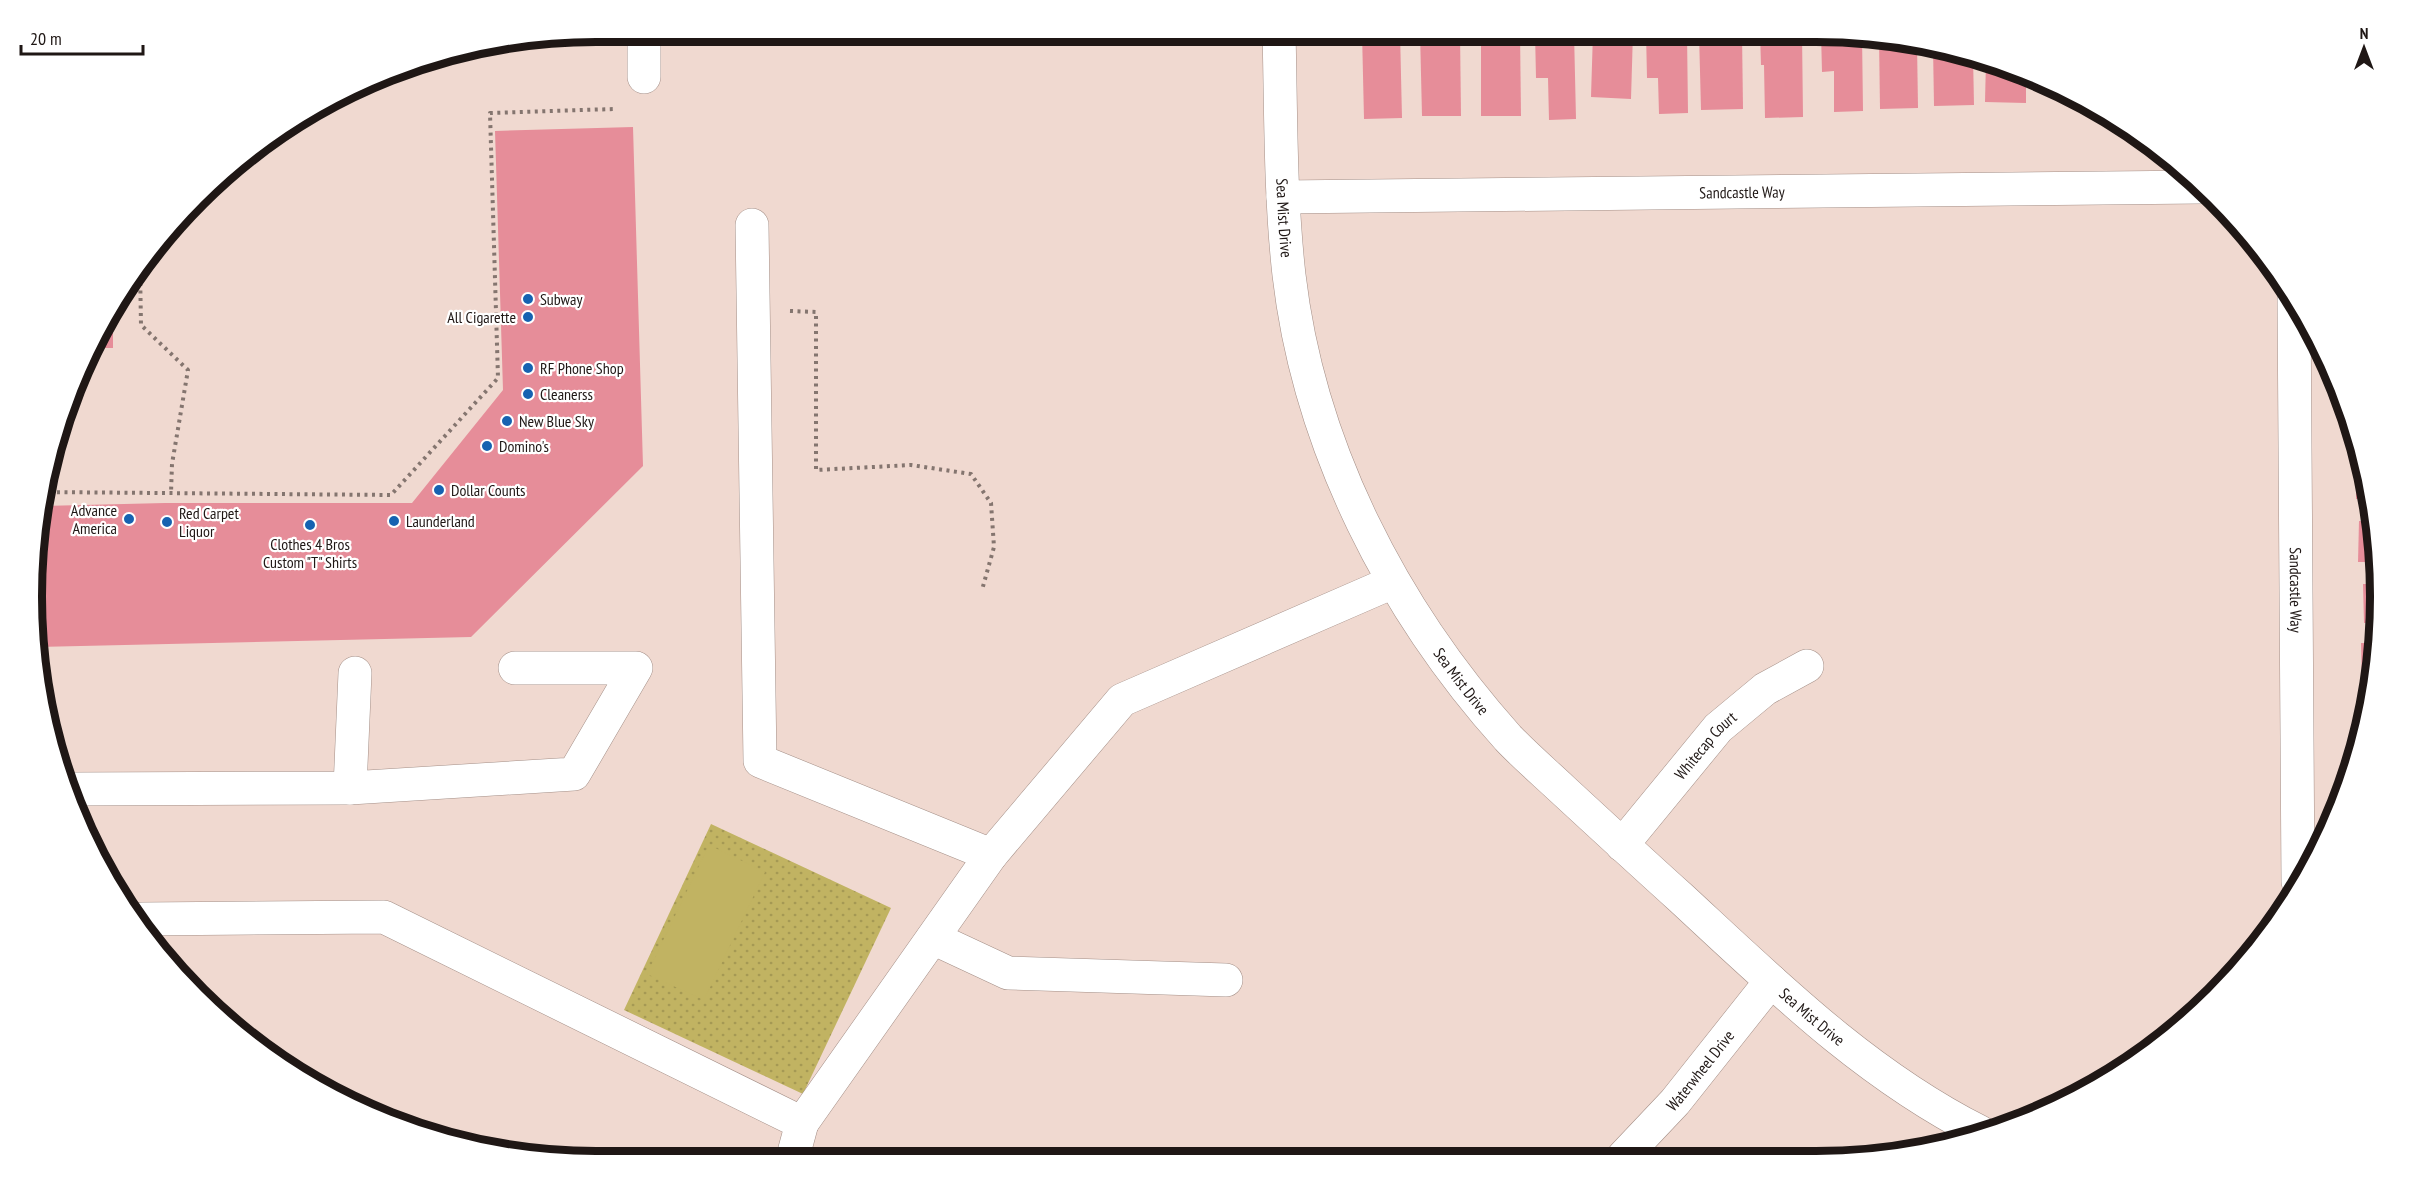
<svg xmlns="http://www.w3.org/2000/svg" width="2412" height="1193" font-family="'PT Sans Narrow',sans-serif">
<style>
.park{fill:url(#park-dots)}
.pitch{fill:#c1b362}
.building{fill:#e68d99}
.lines{fill:none;stroke-linecap:round;stroke-linejoin:round}
.minor-casing{stroke:#a48f87;stroke-width:34}
.path{stroke:#84756f;stroke-width:4;stroke-dasharray:3 4.5;stroke-linecap:butt}
.minor{stroke:#fff;stroke-width:33}
.poi-dot{fill:#1662b1;stroke:#fff;stroke-width:2}
.labels{text-anchor:middle;stroke-width:4.5;stroke-linejoin:round;paint-order:stroke}
.street-label{font-size:16px;fill:#1f1715;stroke:#fff}
.poi-label{font-size:16px;fill:#1f1715;stroke:#fff;text-anchor:start}
.rim{fill:none;stroke:#1f1715;stroke-width:8}
</style>
<defs>
<pattern id="park-dots" width="8" height="8" patternUnits="userSpaceOnUse" patternTransform="scale(1.5)"><rect width="8" height="8" fill="#c1b362"/><path d="M2 2h.1M6 6h.1" fill="none" stroke="#a59954" stroke-width="1.8" stroke-linecap="round"/></pattern>
</defs>
<rect width="100%" height="100%" fill="#f0d9d0"/>
<path class="park" d="M711 824 891 908 803 1094 624 1010Z"/>
<path class="pitch" d="M709 845 765 872 704 1000 647 974Z"/>
<g class="building">
<path d="M1362 32H1400L1402 118 1364 119Z"/>
<path d="M1420 32H1460L1461 116H1422Z"/>
<path d="M1481 32H1520L1521 116H1481Z"/>
<path d="M1535 32H1574L1576 119 1549 120 1548 78H1536Z"/>
<path d="M1593 32H1633L1631 99 1591 97Z"/>
<path d="M1646 32 1687 33 1688 113 1659 114 1658 78H1647Z"/>
<path d="M1699 33H1742L1743 109 1701 110Z"/>
<path d="M1760 33H1802L1803 117 1765 118 1764 65H1761Z"/>
<path d="M1821 33 1862 34 1863 111 1834 112V71L1822 72Z"/>
<path d="M1879 37 1917 43 1918 108 1880 109Z"/>
<path d="M1933 46 1973 55 1974 105 1934 106Z"/>
<path d="M1986 60 2026 75V103L1985 102Z"/>
<path d="M633 127 643 466 471 637 37 647 42 506 165 503H412L503 390 495 131Z"/>
<path d="M113 308V348H92L95 341Z"/>
<path d="M2356 459H2361L2370 498 2356 499Z"/>
<path d="M2359 521 2375 522 2377 562H2358Z"/>
<path d="M2363 584H2378L2379 622 2364 623Z"/>
<path d="M2361 643H2378L2371 684H2362Z"/>
<path d="M2361 698H2369L2363 732H2362Z"/>
</g>
<g class="lines">
<g class="minor-casing">
<g id="minor">
<path id="s1" d="M1279 32C1281 113 1280 195 1289 275 1309 447 1393 610 1508 738 1525 756 1545 773 1563 790 1602 826 1641 862 1681 898 1774 984 1865 1074 1980 1132"/>
<path d="M644 77V32"/>
<path id="s2" d="M1283 197 2201 187"/>
<path d="M752 225 760 761 991 855"/>
<path id="s3" d="M2294 299 2298 882"/>
<path d="M350 788 355 673"/>
<path d="M72 789 350 788 574 774 636 668H515"/>
<path id="s4" d="M1622 845 1718 728 1765 689 1807 666"/>
<path d="M142 919 384 917 802 1123 792 1160"/>
<path d="M933 938 1008 973 1226 980"/>
<path d="M802 1123 991 855 1122 700 1393 582"/>
<path id="s5" d="M1623 1157 1675 1102 1771 981"/>
</g>
</g>
<g class="path">
<path d="M140 268 141 325 188 370 172 464 171 493"/>
<path d="M790 311 816 312V470L911 465 971 474 991 503 994 547 982 590"/>
<path d="M42 492 391 495 498 378 490 113 614 109"/>
</g>
<use href="#minor" class="minor"/>
</g>
<g class="poi-dot">
<circle cx="528" cy="299" r="6"/>
<circle cx="528" cy="317" r="6"/>
<circle cx="528" cy="368" r="6"/>
<circle cx="528" cy="394" r="6"/>
<circle cx="507" cy="421" r="6"/>
<circle cx="487" cy="446" r="6"/>
<circle cx="439" cy="490" r="6"/>
<circle cx="129" cy="519" r="6"/>
<circle cx="394" cy="521" r="6"/>
<circle cx="167" cy="522" r="6"/>
<circle cx="310" cy="525" r="6"/>
</g>
<g class="labels">
<g class="street-label">
<text dy="6" stroke="none"><textPath href="#s2" startOffset="459">Sandcastle Way</textPath></text>
<text dy="6" stroke="none"><textPath href="#s1" startOffset="186">Sea Mist Drive</textPath></text>
<text dy="6" stroke="none"><textPath href="#s3" startOffset="291">Sandcastle Way</textPath></text>
<text dy="6" stroke="none"><textPath href="#s1" startOffset="690">Sea Mist Drive</textPath></text>
<text dy="6" stroke="none"><textPath href="#s4" startOffset="130">Whitecap Court</textPath></text>
<text dy="6" stroke="none"><textPath href="#s1" startOffset="1176">Sea Mist Drive</textPath></text>
<text dy="6" stroke="none"><textPath href="#s5" startOffset="116">Waterwheel Drive</textPath></text>
</g>
<g class="poi-label">
<text x="540" y="305">Subway</text>
<text x="516" y="323" text-anchor="end">All Cigarette</text>
<text x="540" y="374">RF Phone Shop</text>
<text x="540" y="400">Cleanerss</text>
<text x="519" y="427">New Blue Sky</text>
<text x="499" y="452">Domino's</text>
<text x="451" y="496">Dollar Counts</text>
<text x="117" y="516" text-anchor="end">Advance<tspan x="117" dy="18">America</tspan></text>
<text x="179" y="519">Red Carpet<tspan x="179" dy="18">Liquor</tspan></text>
<text x="406" y="527">Launderland</text>
<text x="310" y="550" text-anchor="middle">Clothes 4 Bros<tspan x="310" dy="18">Custom "T" Shirts</tspan></text>
</g>
</g>
<path d="M0 0H2412V1193H0ZM596 42H1816A554 554 0 0 1 2370 596V597A554 554 0 0 1 1816 1151H596A554 554 0 0 1 42 597V596A554 554 0 0 1 596 42Z" fill="#fff" fill-rule="evenodd"/>
<path class="rim" d="M596 42H1816A554 554 0 0 1 2370 596V597A554 554 0 0 1 1816 1151H596A554 554 0 0 1 42 597V596A554 554 0 0 1 596 42Z"/>
<g transform="translate(2364 48)" stroke="#ffffff" stroke-width="4.5" paint-order="stroke">
<path d="M0-4.5L10 22L0 15L-10 22Z" fill="#1f1715"/>
<text y="-9" font-size="16" font-weight="bold" text-anchor="middle" fill="#1f1715">N</text>
</g>
<path d="M21 45v9h122v-9" fill="none" stroke="#1f1715" stroke-width="3"/>
<text x="30" y="45" font-size="18" fill="#1f1715" stroke="#ffffff" stroke-width="4.5" paint-order="stroke">20 m</text>
</svg>
